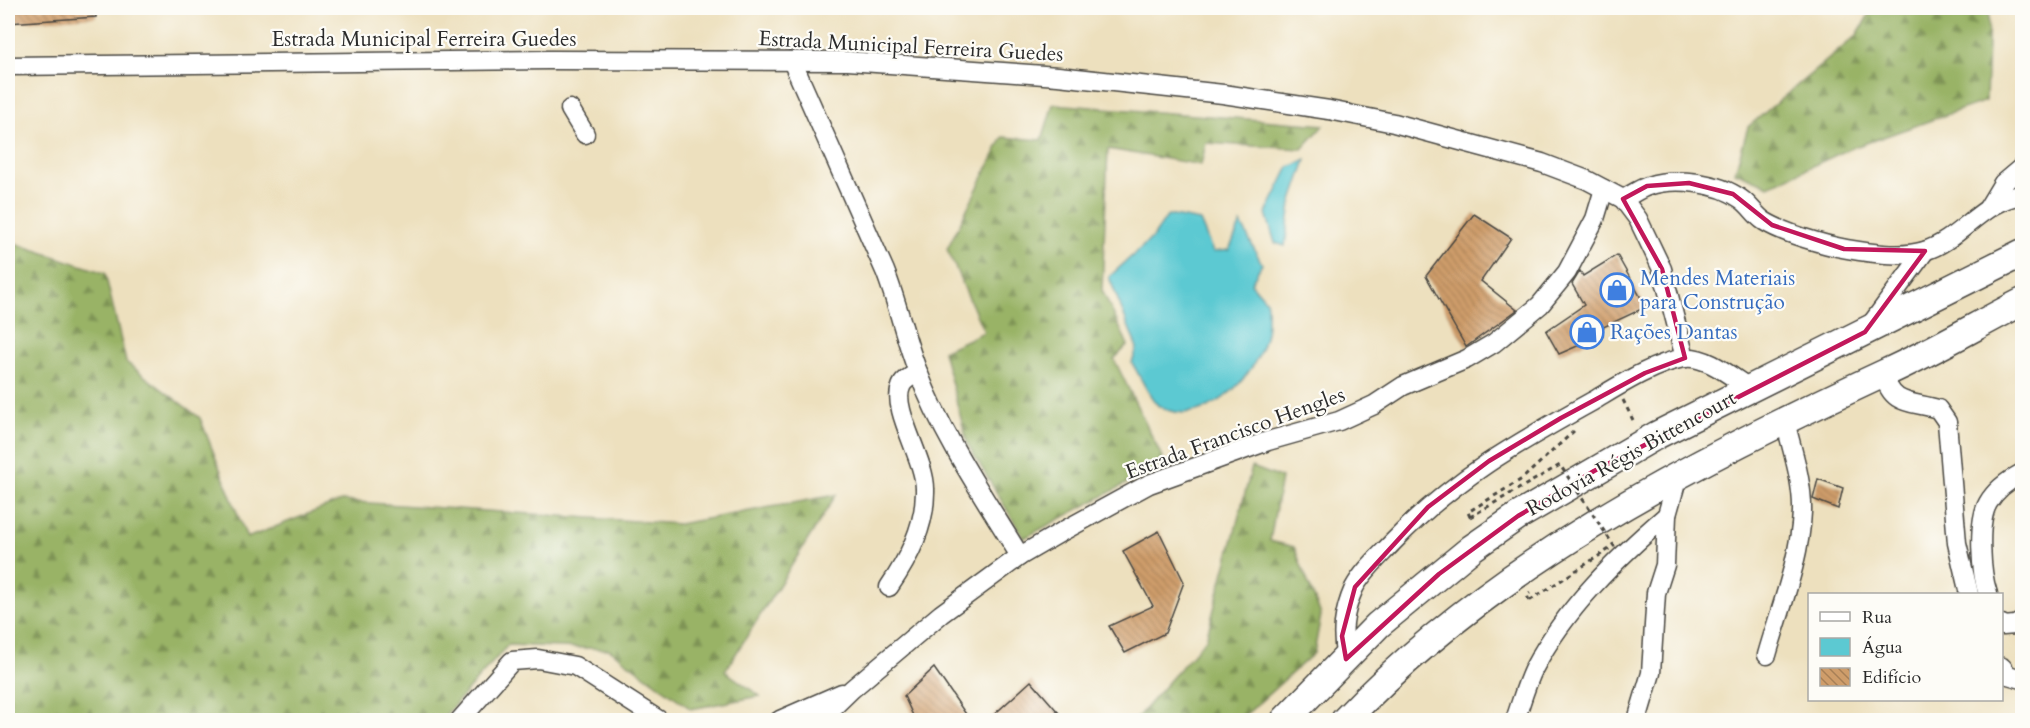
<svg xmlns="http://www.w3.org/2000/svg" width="2030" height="728" font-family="Cardo,serif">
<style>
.forest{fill:url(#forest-firs);stroke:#626f48;stroke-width:1.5}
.water{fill:#5cc9d2;stroke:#447a7e;stroke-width:1.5}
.building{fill:url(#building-back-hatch)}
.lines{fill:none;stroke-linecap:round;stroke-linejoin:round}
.minor-casing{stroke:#484641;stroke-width:21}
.highway-casing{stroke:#484641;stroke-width:30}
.path{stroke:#484641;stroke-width:3;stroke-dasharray:4.5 4.5;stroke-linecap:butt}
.minor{stroke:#fff;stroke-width:18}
.highway{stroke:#fff;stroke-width:27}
.path-bridge{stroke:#484641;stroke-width:3;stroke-dasharray:4.5 4.5;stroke-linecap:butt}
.marked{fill:none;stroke:#c2185b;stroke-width:4.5;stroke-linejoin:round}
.labels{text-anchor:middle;stroke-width:4.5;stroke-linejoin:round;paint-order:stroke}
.street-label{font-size:21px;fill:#2b2b2b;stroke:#fdfcf7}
.shop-label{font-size:21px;fill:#366cbe;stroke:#fdfcf7;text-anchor:start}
</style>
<defs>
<pattern id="forest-firs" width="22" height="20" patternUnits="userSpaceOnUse" patternTransform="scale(1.5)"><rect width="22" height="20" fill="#99b366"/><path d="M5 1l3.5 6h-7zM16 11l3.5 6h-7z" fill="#7d9254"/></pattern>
<pattern id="building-back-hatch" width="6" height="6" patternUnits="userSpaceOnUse" patternTransform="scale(1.5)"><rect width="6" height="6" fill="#cf9d6a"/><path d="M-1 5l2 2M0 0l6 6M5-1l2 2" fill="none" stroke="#a88057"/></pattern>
</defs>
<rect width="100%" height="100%" fill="#fdfcf7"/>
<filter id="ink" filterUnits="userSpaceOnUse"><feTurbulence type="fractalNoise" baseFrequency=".0167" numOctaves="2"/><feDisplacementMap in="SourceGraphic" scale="12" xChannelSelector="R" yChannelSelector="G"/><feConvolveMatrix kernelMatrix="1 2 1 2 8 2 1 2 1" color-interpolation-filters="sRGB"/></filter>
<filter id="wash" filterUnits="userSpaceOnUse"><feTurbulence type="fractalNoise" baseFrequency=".008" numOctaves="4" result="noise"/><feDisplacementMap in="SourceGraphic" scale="24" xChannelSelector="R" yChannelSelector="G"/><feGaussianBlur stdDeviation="1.35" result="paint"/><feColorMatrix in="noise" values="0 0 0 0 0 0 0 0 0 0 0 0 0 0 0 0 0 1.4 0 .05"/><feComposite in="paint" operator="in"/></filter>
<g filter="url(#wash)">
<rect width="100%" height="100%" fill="#ede0be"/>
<g class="forest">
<path d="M1873 8H1989L1986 101 1849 149 1769 186 1735 172 1748 127 1857 35Z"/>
<path d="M1053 104 1324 125 1302 149 1206 143 1201 165 1108 149 1102 290 1128 345 1114 359 1165 463 1024 538 968 445 943 351 984 332 947 249 1003 137 1042 140Z"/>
<path d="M8 241 105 273 126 362 200 418 247 538 341 501 679 524 836 495 725 671 760 696 691 709 609 649 508 645 441 720H8Z"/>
<path d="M1252 467 1281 478 1270 541 1294 547 1321 615 1314 653 1240 720H1135L1206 639Z"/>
</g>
<g class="water">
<path d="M1306 160 1291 204 1285 246 1275 243 1266 213 1289 167Z"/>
<path d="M1168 215 1200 221 1213 252 1229 250 1241 223 1262 264 1251 283C1255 289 1262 295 1266 301 1268 306 1267 314 1267 319 1269 367 1207 434 1159 406 1151 401 1138 372 1132 363L1137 348 1109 277 1153 237Z"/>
</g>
<g id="blocks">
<g class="building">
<path d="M8 8H96V17L8 23Z"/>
<path d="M1474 214 1511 238 1481 281 1517 310 1466 347 1426 276Z"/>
<path d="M1617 255 1646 307 1599 329 1603 335 1559 354 1546 331 1584 305 1572 284 1580 271 1583 276Z"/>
<path d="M1818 479 1843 488 1838 509 1813 499Z"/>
<path d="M1159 531 1184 582 1165 633 1125 653 1109 626 1153 606 1123 551Z"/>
<path d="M934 668 970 720H915L904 696Z"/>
<path d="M1031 681 1065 720H988Z"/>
</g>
</g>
</g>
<g filter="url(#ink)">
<use href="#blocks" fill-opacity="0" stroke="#484641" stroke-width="1.5"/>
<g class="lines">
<g class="minor-casing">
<g id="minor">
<path d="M792 61 885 271C898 304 905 339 918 372 943 437 984 497 1020 556"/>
<path d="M8 66 549 60 848 61 1058 76 1223 94 1329 110 1394 123 1542 163 1587 180 1623 199 1638 219 1662 269 1685 358"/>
<path d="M570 109 585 134"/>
<path d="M1623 199C1631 195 1639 189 1648 186 1674 177 1718 182 1741 199 1750 205 1755 215 1764 221 1783 233 1824 245 1847 249 1870 253 1901 258 1924 251 1961 240 1982 200 2022 195"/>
<path d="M1988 208 2003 183 2022 167"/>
<path d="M1869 327 1925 251"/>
<path d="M1884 374C1891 406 1911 401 1938 409L1947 422 1957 543 1969 594"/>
<path d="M889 587C909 558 926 525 925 489 925 459 891 409 901 387 903 380 912 376 918 372"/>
<path d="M1988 594C1981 574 1977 522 1988 503 1996 489 2009 480 2022 473"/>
<path d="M2002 624 2003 626 2015 625 2022 621"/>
<path d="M1767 655C1780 609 1800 560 1802 512 1803 482 1792 450 1785 421"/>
<path d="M1346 659C1341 634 1343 613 1354 588 1363 571 1379 557 1392 543 1453 479 1517 443 1593 401 1620 385 1652 364 1684 358 1706 355 1732 377 1749 388"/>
<path d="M2002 667 2008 675 2022 679"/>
<path d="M460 720 512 661 538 659 575 666 659 720"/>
<path d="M780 720 842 693"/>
<path d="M820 720 852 689 941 614 1020 556 1063 531 1149 484 1268 441 1339 421 1374 405 1403 386 1467 359 1494 343 1540 305 1567 272 1595 219 1604 189"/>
<path d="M1515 720C1521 703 1526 684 1534 668 1565 609 1617 558 1667 515"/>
<path d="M1637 720 1651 673 1656 593 1665 565 1667 515 1678 476"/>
</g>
</g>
<g class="highway-casing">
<g id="highway">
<path d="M1285 720 1378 625 1472 548 1518 516 1657 435 2022 253"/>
<path d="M1345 720C1493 564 1691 463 1885 373 1932 352 1977 325 2022 302"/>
</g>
</g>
<g class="path">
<path d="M1623 400 1633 420"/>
<path d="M1470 517 1468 512 1522 479 1574 431"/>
<path d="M1529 601 1527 595 1530 593"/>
</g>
<use href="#minor" class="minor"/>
<use href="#highway" class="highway"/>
<path class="path-bridge" d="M1470 517 1560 465 1614 546 1529 601"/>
</g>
</g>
<path class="marked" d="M1689 183 1733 194 1772 225 1844 249 1925 251 1865 332 1594 471 1518 516 1439 574 1346 659 1342 636 1355 587 1428 507 1489 461 1561 418 1645 373 1685 358 1662 269 1623 199 1647 186Z"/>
<defs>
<g id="shop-ring" transform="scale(1.725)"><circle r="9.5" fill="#fdfcf7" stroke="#3f7fe0" stroke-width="1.5"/><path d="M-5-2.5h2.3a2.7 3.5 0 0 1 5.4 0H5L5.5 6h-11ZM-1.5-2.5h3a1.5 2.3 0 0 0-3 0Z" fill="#3f7fe0"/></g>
</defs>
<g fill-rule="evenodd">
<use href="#shop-ring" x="1617" y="290"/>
<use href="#shop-ring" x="1587" y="332"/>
</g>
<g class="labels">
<g class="street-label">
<text x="424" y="46">Estrada Municipal Ferreira Guedes</text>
<text transform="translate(911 46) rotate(3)" y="7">Estrada Municipal Ferreira Guedes</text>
<text transform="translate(1235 433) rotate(-20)" y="7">Estrada Francisco Hengles</text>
<text transform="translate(1631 453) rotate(-29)" y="7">Rodovia Régis Bittencourt</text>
</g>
<g class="shop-label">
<text x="1640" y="285">Mendes Materiais<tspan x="1640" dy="24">para Construção</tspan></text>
<text x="1610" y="339">Rações Dantas</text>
</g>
</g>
<rect width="2030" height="728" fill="none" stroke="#fdfcf7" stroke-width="30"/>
<rect x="1808" y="593" width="195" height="108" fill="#fdfcf7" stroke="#a9a8a5" stroke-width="1.5"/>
<rect x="1820" y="612" width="30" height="9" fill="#ffffff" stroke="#a9a8a5" stroke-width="1.5"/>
<text x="1862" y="623" font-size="18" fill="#2b2b2b">Rua</text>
<rect x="1820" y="638" width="30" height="18" fill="#5cc9d2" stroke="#a9a8a5" stroke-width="1.5"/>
<text x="1862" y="653" font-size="18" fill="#2b2b2b">Água</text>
<rect x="1820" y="668" width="30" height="18" fill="url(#building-back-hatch)" stroke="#a9a8a5" stroke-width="1.5"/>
<text x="1862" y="683" font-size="18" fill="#2b2b2b">Edifício</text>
</svg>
